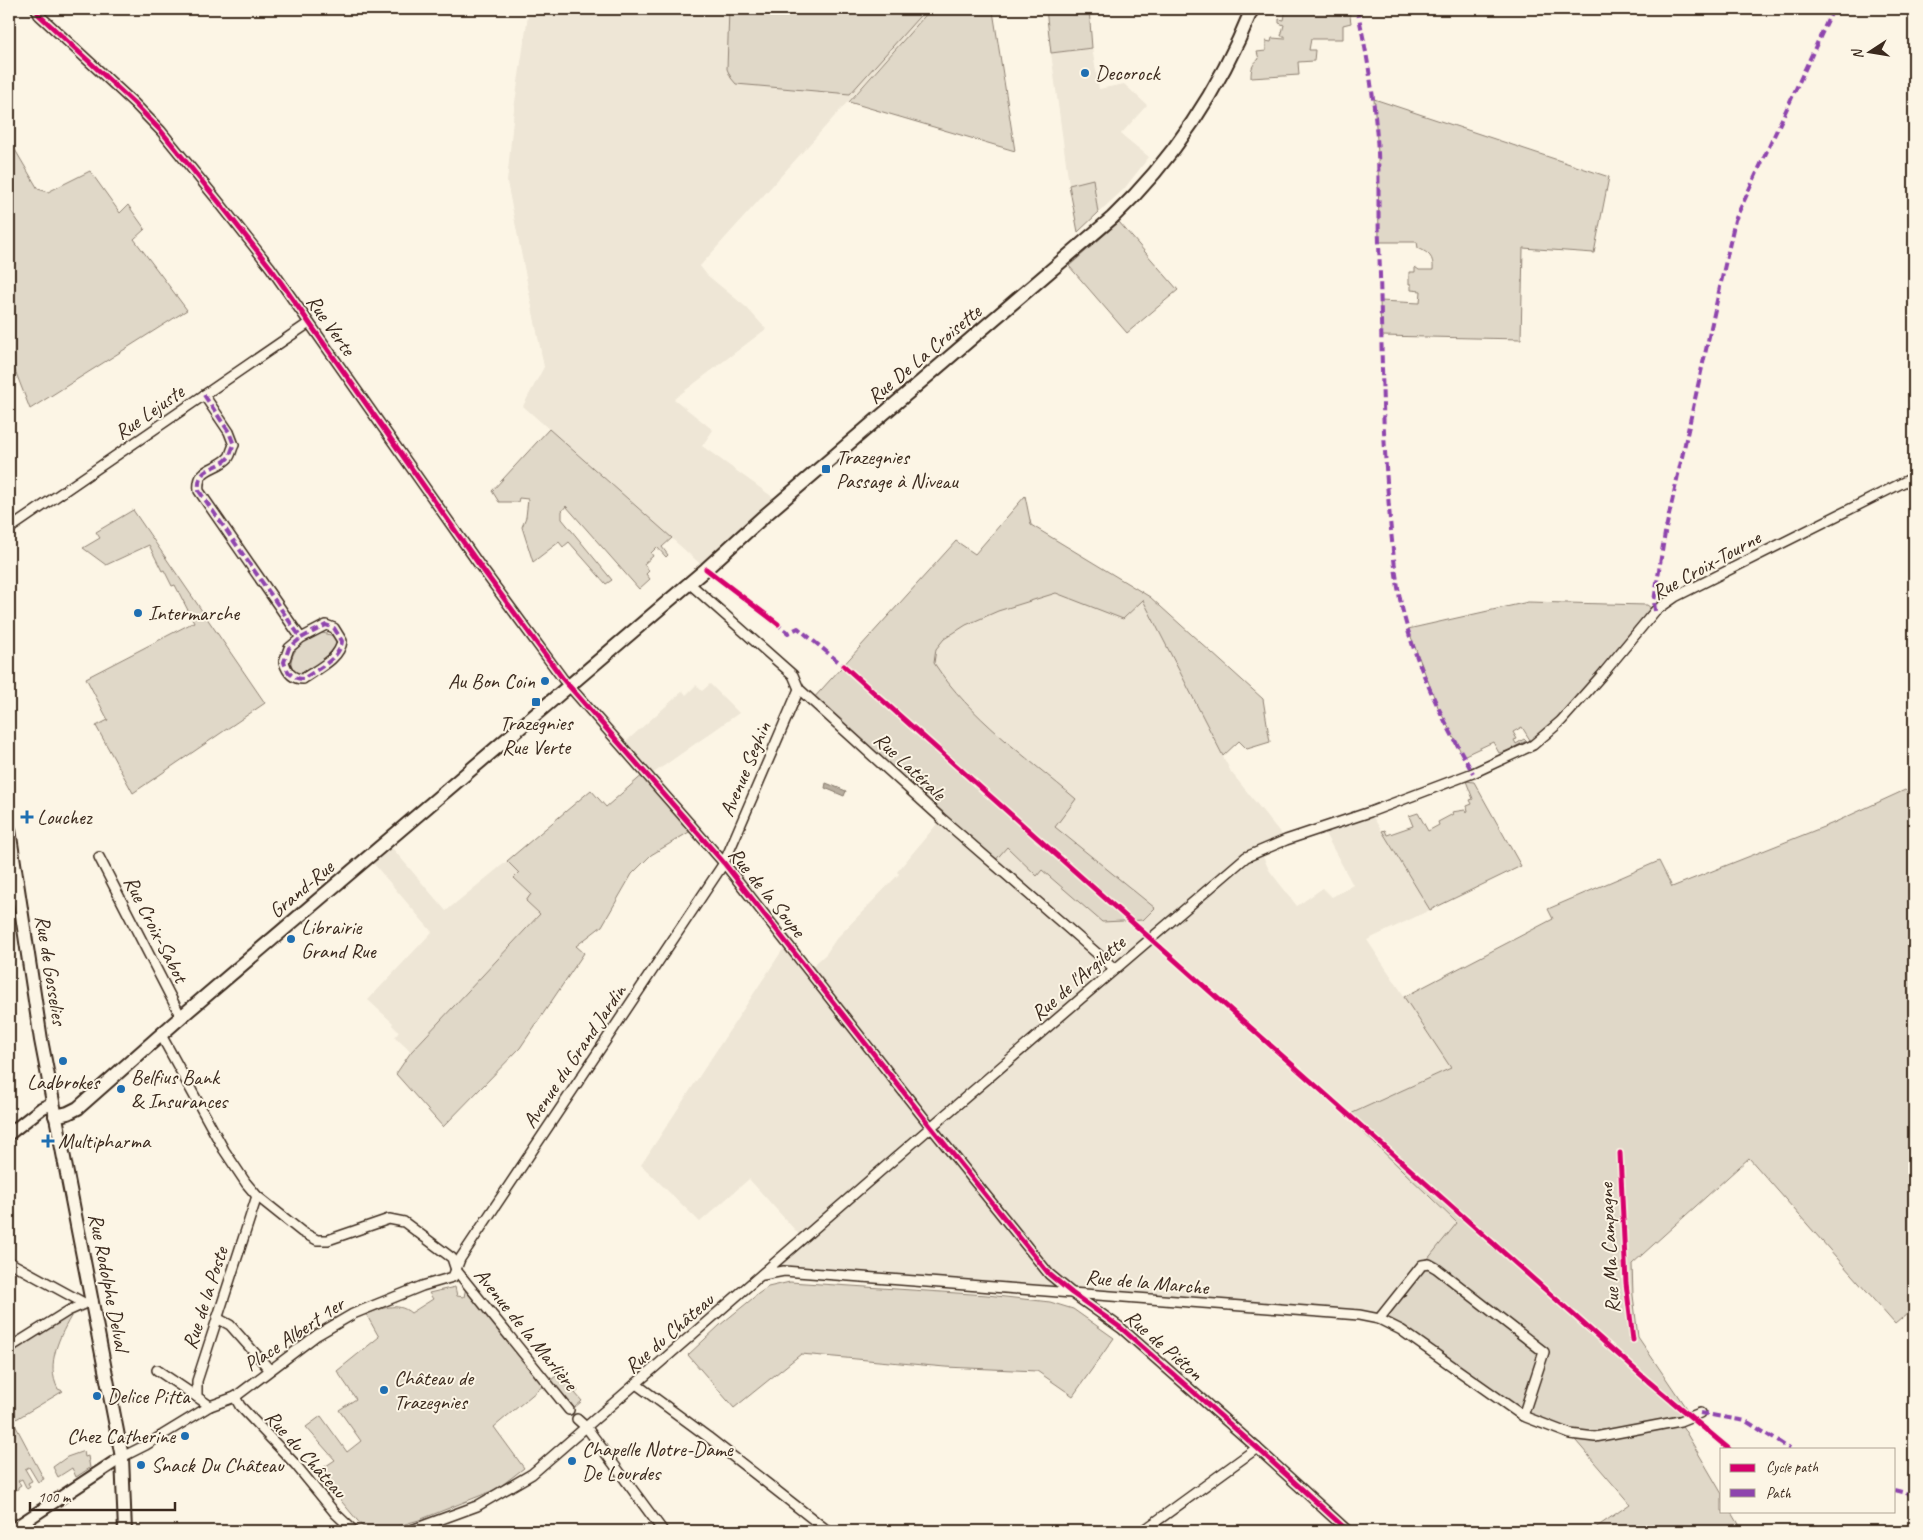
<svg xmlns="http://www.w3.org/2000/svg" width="1923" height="1540" font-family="Caveat,sans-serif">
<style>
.built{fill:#eee6d6}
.green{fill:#e0d8c8;stroke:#8e8173}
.water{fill:#b7ad9e;stroke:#85796b}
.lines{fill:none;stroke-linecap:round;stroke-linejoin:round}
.minor-casing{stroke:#3b2a1e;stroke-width:12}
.tertiary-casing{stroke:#3b2a1e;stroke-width:15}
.secondary-casing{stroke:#3b2a1e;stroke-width:16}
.minor{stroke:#fcf5e5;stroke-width:9}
.tertiary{stroke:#fcf5e5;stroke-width:11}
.secondary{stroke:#fcf5e5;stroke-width:12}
.quiet{stroke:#8e44ad;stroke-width:4;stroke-dasharray:8 4;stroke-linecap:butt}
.cycleway-casing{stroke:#fcf5e5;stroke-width:8}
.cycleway{stroke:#d6006c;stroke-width:5}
.poi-dot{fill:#1f6fb2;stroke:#fcf5e5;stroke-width:2}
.labels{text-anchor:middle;stroke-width:4;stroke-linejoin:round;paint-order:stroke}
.poi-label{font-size:21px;fill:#3b2a1e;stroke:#fcf5e5;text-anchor:start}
.street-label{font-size:21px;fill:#3b2a1e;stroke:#fcf5e5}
</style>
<rect width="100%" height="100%" fill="#fcf5e5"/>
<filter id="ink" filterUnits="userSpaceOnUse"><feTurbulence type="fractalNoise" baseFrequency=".02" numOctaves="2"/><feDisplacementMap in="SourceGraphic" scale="10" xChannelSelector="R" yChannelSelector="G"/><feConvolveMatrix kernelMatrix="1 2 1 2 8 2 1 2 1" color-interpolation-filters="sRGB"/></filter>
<g filter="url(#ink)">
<g class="built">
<path d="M529 9H931L700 266 707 275 747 308 766 329 674 399 713 430 702 446 781 503 706 569 523 406 544 367 507 182 514 109Z"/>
<path d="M1092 48 1099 89 1124 84 1147 105 1121 134 1149 157 1124 189 1098 213 1093 180 1069 185 1051 53Z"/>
<path d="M956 541 975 554 1143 600 1231 772 1286 840 1260 850 1269 870 1297 906 1323 888 1332 897 1353 885 1322 828 1370 812 1430 910 1367 940 1452 1068 1346 1116 1457 1224 1379 1319 784 1271 762 1275 803 1239 749 1179 700 1222 641 1165 787 943 808 970 826 954 836 939 899 874 897 872 941 819 812 700Z"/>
<path d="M710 684 739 713 648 777 621 746 683 691 686 695 696 685 702 691Z"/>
<path d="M387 842 446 911 507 861 519 873 514 879 531 894 541 914 411 1052 395 1037 399 1032 392 1025 393 1023 368 1000 432 932 368 857Z"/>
</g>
<g class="green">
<path d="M729 9H926L850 94 736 84 731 78 727 69Z"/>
<path d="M931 9H1006L993 11 1015 151 849 102Z"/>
<path d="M1046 9H1089L1092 48 1051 53Z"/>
<path d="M1286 9H1312V11L1349 9 1351 23 1343 25V39H1311L1309 50H1315L1314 61 1298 62 1299 75 1251 78C1251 69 1252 64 1259 59L1257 52 1266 51V41L1271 42 1272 38 1285 39V36H1281L1284 25 1279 23V19L1284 20Z"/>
<path d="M1374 99 1609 177 1594 253 1523 248 1521 339 1381 336 1380 301 1420 303 1421 291 1411 290V284H1409V272H1415V267L1419 270H1433C1434 257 1429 253 1418 248L1417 242H1379L1378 154Z"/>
<path d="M9 141 14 148 38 189 48 192 90 171 120 213 128 205 145 229 134 239 187 310 30 409 9 355Z"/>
<path d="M1093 179 1098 213 1078 232 1069 185Z"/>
<path d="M1119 222 1178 290 1127 333 1069 266Z"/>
<path d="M549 429 672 538 662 547 668 555 666 557 657 547 651 553 653 556 644 564 649 571 646 574 650 579 639 589 566 506 562 511V519L612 580 606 584 569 542 563 547 559 542 533 562 522 527 526 517 528 499 519 498 518 502H499L492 491Z"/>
<path d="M1025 496 1031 525 1150 597 1263 699 1270 742 1247 749 1239 741 1223 756 1143 600 1123 619 1056 593 998 611 966 625 944 639 936 649 934 663C970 718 1027 757 1076 799L1055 827 1155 908 1143 920 1102 922 1042 870 1037 876 1007 847 993 863 812 700 956 541 975 554Z"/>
<path d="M133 510 265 703 133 793 96 726 108 720 86 678 194 622 175 585 172 586 164 570 162 571 149 545 106 565 83 548 100 538 96 532Z"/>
<path d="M1528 602 1647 605 1655 611 1533 745 1522 727 1513 732 1517 739 1514 740 1516 744 1524 739 1526 741 1507 751 1499 753 1493 742 1463 756 1438 707 1408 629Z"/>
<path d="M322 633C359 638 314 667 304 674L294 672 291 664C291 649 308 635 322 633Z"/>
<path d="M645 773 694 829 651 855 632 874 602 926 576 946 584 953 520 1048 443 1127 396 1074 411 1052 540 914 526 901 531 894 514 878 519 873 507 861 591 790 606 807Z"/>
<path d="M1466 781 1474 782 1521 866 1430 910 1382 831 1385 830 1387 835 1413 826 1409 816 1418 813 1428 831 1439 825 1438 822 1453 814 1452 812 1465 810 1466 812 1468 811 1467 806 1472 804 1470 800 1473 799Z"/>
<path d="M1905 790 1914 798V1308L1895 1324 1749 1158 1632 1264 1633 1295 1638 1337 1692 1417 1680 1422 1722 1494V1511H1731L1743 1531H1591L1630 1504 1570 1434 1543 1424 1379 1319 1457 1223 1346 1116 1451 1068 1404 997 1553 919 1548 909 1659 861 1672 887 1831 824Z"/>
<path d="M790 1282 987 1295 1050 1302 1073 1309 1114 1338 1073 1396 1037 1371 945 1367 801 1354 734 1408 688 1355 720 1325 758 1294 768 1287Z"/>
<path d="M455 1287 457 1296 464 1297 466 1287 544 1385 494 1427 524 1468 497 1489 419 1520 381 1531 362 1526 317 1472 335 1460 306 1427 321 1416 347 1452 361 1441 339 1410 356 1399 337 1371 379 1337 366 1314C381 1309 397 1301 411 1313L433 1299 429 1293Z"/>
<path d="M73 1313C60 1335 45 1364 58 1389L63 1391 13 1421 44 1479 38 1482 29 1467 25 1469 32 1481 28 1483 30 1487 27 1489 22 1479 18 1481 21 1485 18 1487V1489L9 1494V1353Z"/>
<path d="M562 1371 578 1391 575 1393 582 1401 574 1408 551 1380Z"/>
<path d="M84 1451 85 1457 88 1456 90 1468 76 1477 72 1468 58 1477 53 1467 67 1457Z"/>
</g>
<path class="water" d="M826 783 846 791 844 796 825 788Z"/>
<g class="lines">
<g class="minor-casing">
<g id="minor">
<path d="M36 9 39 15 134 103 161 131 218 201 270 267 478 563 563 679 724 863 931 1127 1049 1274 1072 1293 1121 1328 1257 1448 1348 1531"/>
<path d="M204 395 229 432 234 445C232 448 231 454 229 457 217 471 196 466 199 491L301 638 326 625 334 628 342 641C340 659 317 669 303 679 292 679 287 672 284 662L289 648 301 638"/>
<path d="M9 529 309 323"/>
<path d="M689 583 793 675 799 689 941 818 1115 969"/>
<path d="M99 857 181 1017"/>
<path d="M161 1035 224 1150 246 1183 257 1196 302 1232 317 1240H328L389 1219 404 1222 452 1258 456 1270 569 1410"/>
<path d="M9 1262 84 1303"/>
<path d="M763 1275 784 1271C976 1285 1167 1301 1359 1315L1379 1319 1401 1330 1523 1416 1570 1434 1595 1437 1680 1421 1700 1413"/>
<path d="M217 1318 230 1325 270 1370"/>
<path d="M1379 1319 1422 1265 1429 1264 1436 1268 1544 1352 1523 1416"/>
<path d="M9 1348 68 1311 93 1300"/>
<path d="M157 1370 197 1397"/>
<path d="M636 1384 708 1437 828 1531"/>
<path d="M235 1397 240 1406 295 1464 335 1513 354 1531"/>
<path d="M210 1406 197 1397V1381L257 1196"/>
<path d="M577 1419 587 1428 663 1531"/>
<path d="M122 1457 146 1445 210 1406 235 1397 317 1335 353 1314 422 1286 453 1277 460 1259 724 863 799 689"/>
<path d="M409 1531 477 1506 532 1474 931 1127 1246 857 1286 840 1370 812 1473 773 1533 745 1561 721 1601 676 1655 611 1675 597 1914 477"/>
<path d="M1143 1531 1257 1448"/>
</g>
</g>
<g class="tertiary-casing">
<g id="tertiary">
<path d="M9 1134 42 1108 53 1103"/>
<path d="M10 1531 122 1457"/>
</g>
</g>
<g class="secondary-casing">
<g id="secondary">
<path d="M9 830 41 1040 122 1457 125 1531"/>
<path d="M55 1116 68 1113 78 1108 181 1017 706 569 763 517 1112 218C1174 159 1220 88 1252 9"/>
</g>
</g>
<use href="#minor" class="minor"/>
<use href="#tertiary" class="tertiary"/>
<use href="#secondary" class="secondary"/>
<g class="quiet">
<path d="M1357 9C1368 56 1375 104 1378 152 1379 183 1378 213 1379 243 1382 323 1381 403 1387 482 1390 521 1393 561 1400 599 1413 661 1442 719 1473 773"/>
<path d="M204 395 229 432 234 445C232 448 231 454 229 457 217 471 196 466 199 491L301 638 326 625 334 628 342 641C340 659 317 669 303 679 292 679 287 672 284 662L289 648 301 638"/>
<path d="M1655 611 1654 601 1665 533 1735 220 1833 9"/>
<path d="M775 622 788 633 798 628 846 668"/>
<path d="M1700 1413 1746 1421 1790 1449"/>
<path d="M1894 1490 1914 1495"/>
<path d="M419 1531 421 1528"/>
</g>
<g class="cycleway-casing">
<g id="cycleway">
<path d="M36 9 39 15 134 103 161 131 218 201 270 267 478 563 563 679 724 863 931 1127 1049 1274 1072 1293 1121 1328 1257 1448 1348 1531"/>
<path d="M706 569 778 624"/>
<path d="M844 666 1648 1381 1729 1449"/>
<path d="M1620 1153 1626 1283 1633 1340"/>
</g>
</g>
<use href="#cycleway" class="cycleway"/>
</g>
</g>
<g class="poi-dot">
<circle cx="1085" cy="73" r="5"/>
<rect x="821" y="464" width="10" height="10" rx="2.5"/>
<circle cx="138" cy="613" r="5"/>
<circle cx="545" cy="681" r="5"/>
<rect x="531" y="697" width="10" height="10" rx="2.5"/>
<path d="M24.5 809.5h5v5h5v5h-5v5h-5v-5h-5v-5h5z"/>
<circle cx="291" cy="939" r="5"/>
<circle cx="63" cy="1061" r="5"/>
<circle cx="121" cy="1089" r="5"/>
<path d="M45.5 1133.5h5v5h5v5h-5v5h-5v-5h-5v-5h5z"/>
<circle cx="384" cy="1390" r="5"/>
<circle cx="97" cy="1396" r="5"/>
<circle cx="185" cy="1436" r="5"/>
<circle cx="572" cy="1461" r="5"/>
<circle cx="141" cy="1465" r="5"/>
</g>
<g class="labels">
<g class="poi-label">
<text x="1095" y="80">Decorock</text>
<text x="836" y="464">Trazegnies<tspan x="836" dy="24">Passage à Niveau</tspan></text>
<text x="148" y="620">Intermarche</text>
<text x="535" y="688" text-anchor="end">Au Bon Coin</text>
<text x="536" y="730" text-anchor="middle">Trazegnies<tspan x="536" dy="24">Rue Verte</tspan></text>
<text x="37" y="824">Louchez</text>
<text x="301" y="934">Librairie<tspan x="301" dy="24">Grand Rue</tspan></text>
<text x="131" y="1084">Belfius Bank<tspan x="131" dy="24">&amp; Insurances</tspan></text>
<text x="63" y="1089" text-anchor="middle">Ladbrokes</text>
<text x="58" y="1148">Multipharma</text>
<text x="394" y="1385">Château de<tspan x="394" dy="24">Trazegnies</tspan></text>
<text x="107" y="1403">Delice Pitta</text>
<text x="175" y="1443" text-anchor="end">Chez Catherine</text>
<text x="582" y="1456">Chapelle Notre-Dame<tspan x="582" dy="24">De Lourdes</tspan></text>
<text x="151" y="1472">Snack Du Château</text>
</g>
<g class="street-label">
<text transform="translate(331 325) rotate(55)" y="7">Rue Verte</text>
<text transform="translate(924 354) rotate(-40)" y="7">Rue De La Croisette</text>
<text transform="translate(149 412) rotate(-35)" y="7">Rue Lejuste</text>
<text transform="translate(1706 565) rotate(-29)" y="7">Rue Croix-Tourne</text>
<text transform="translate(910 766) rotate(43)" y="7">Rue Latérale</text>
<text transform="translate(745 769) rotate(-67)" y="7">Avenue Seghin</text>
<text transform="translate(301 889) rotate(-40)" y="7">Grand-Rue</text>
<text transform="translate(767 892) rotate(51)" y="7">Rue de la Soupe</text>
<text transform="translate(156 929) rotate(63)" y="7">Rue Croix-Sabot</text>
<text transform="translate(51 970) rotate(81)" y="7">Rue de Gosselies</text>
<text transform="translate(1078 978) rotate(-41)" y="7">Rue de l'Argilette</text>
<text transform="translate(574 1056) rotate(-56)" y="7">Avenue du Grand Jardin</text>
<text transform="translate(1609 1248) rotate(-93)" y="7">Rue Ma Campagne</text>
<text transform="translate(109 1282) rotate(79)" y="7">Rue Rodolphe Delval</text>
<text transform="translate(1147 1282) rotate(5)" y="7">Rue de la Marche</text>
<text transform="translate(205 1298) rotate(-72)" y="7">Rue de la Poste</text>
<text transform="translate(526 1329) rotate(51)" y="7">Avenue de la Marlière</text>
<text transform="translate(669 1333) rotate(-41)" y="7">Rue du Château</text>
<text transform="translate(294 1334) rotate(-34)" y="7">Place Albert 1er</text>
<text transform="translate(1164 1345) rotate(41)" y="7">Rue de Piéton</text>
<text transform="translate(306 1454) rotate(48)" y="7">Rue du Château</text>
</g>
</g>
<rect width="1923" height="1540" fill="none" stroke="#fcf5e5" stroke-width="30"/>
<rect x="15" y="15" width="1893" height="1510" fill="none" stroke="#3b2a1e" stroke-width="2" filter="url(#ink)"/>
<rect x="1720" y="1448" width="175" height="65" fill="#fcf5e5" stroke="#afa495"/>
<rect x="1730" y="1464" width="25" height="8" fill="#d6006c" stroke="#afa495"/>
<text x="1766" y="1472" font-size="15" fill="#3b2a1e">Cycle path</text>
<rect x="1730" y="1489" width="25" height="8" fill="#8e44ad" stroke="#afa495"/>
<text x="1766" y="1498" font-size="15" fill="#3b2a1e">Path</text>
<g transform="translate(1870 52) rotate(258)" stroke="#fcf5e5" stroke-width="4" paint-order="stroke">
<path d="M0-4L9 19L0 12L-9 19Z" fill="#3b2a1e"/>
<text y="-8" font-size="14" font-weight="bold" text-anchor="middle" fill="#3b2a1e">N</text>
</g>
<path d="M30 1502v8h145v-8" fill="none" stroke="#3b2a1e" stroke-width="2.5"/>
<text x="38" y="1502" font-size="15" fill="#3b2a1e" stroke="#fcf5e5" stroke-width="4" paint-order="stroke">100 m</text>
</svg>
